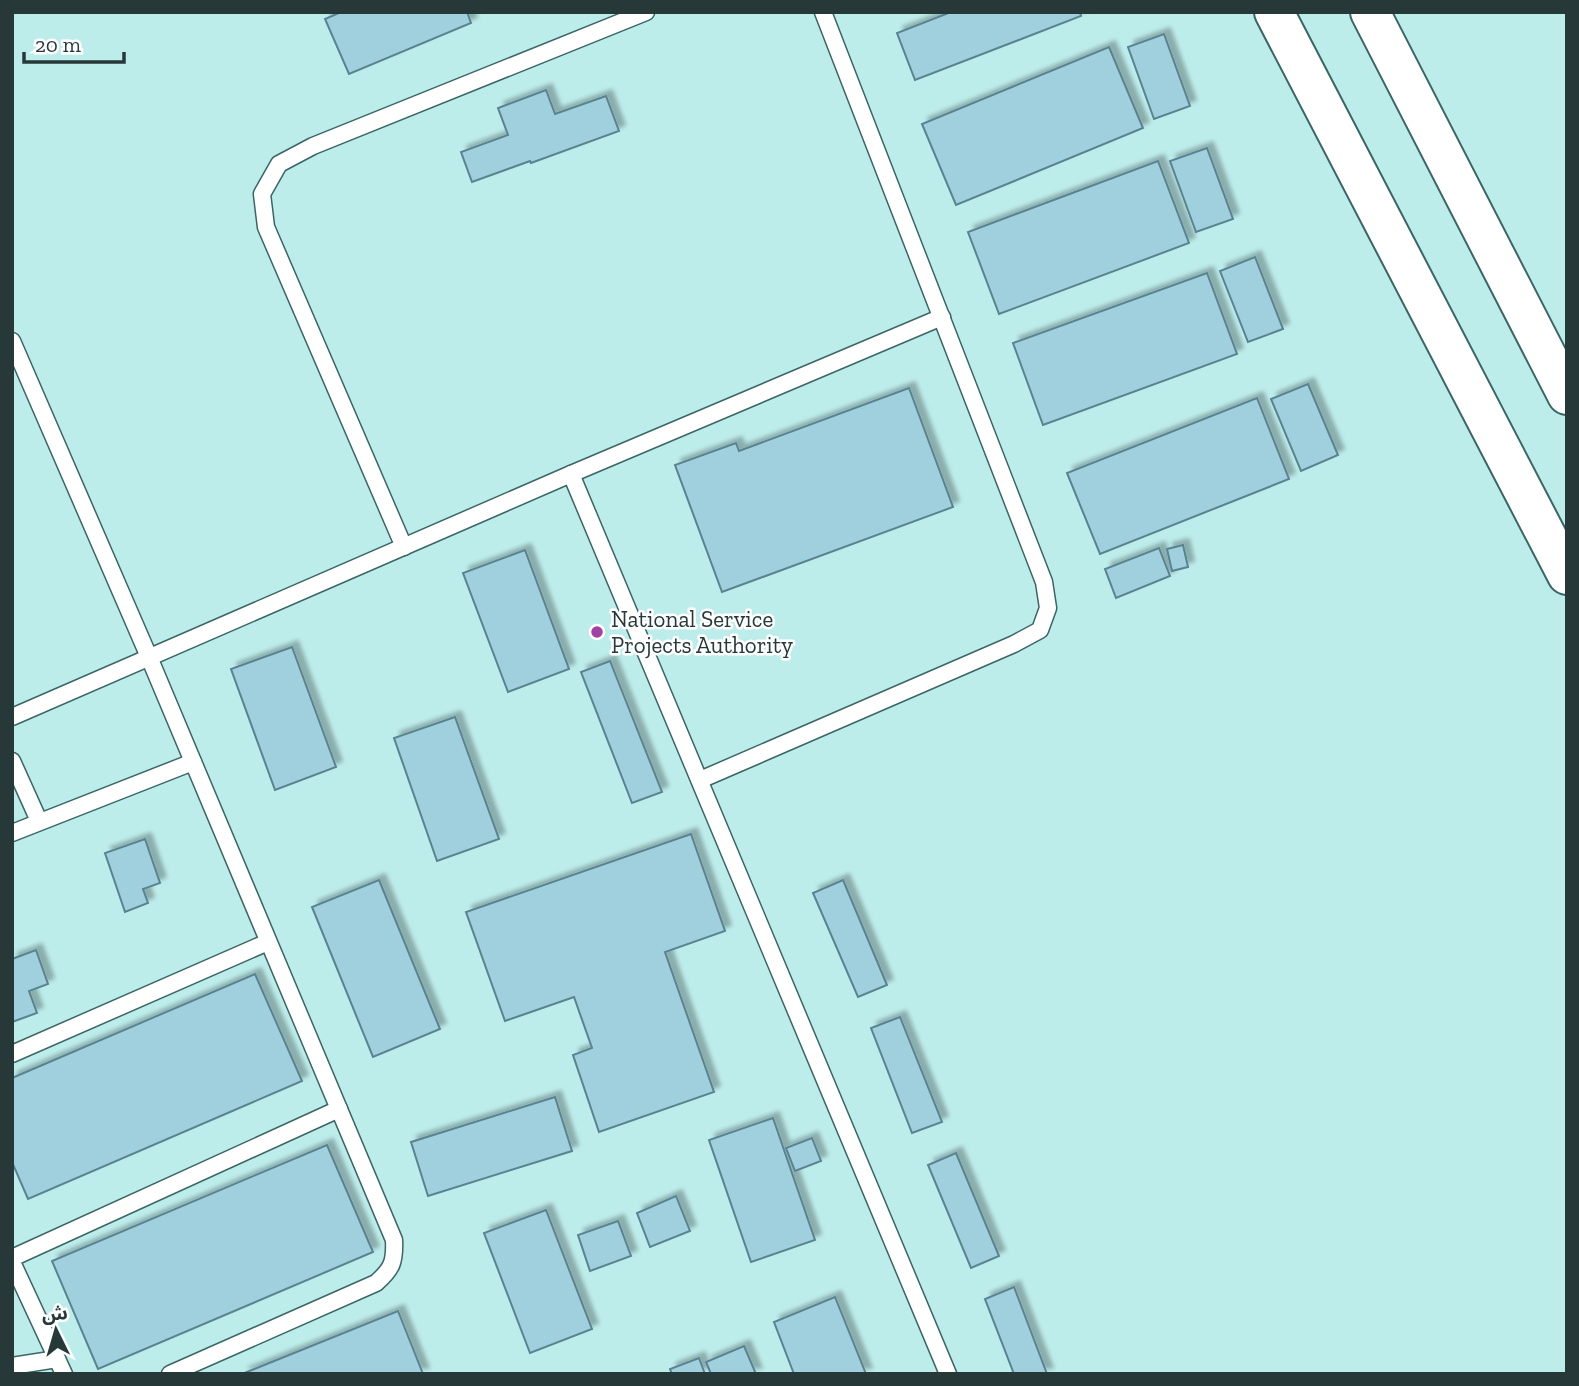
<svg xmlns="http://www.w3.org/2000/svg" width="1579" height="1386" font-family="'Zilla Slab','Noto Sans Arabic',serif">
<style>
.building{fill:#a0cfde;stroke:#5a8390;stroke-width:2;filter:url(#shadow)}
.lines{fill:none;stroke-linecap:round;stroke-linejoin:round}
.lane-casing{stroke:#3a6665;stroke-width:19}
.secondary-casing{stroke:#3a6665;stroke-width:42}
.lane{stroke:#fff;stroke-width:16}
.secondary{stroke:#fff;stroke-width:38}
.poi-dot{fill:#a340a7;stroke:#fff;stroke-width:2.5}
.labels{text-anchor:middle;stroke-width:5;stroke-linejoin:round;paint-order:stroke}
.poi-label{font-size:23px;fill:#263938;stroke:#fff;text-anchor:start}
</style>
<defs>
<filter id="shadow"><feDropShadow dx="6" dy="-6" stdDeviation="2" flood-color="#0004"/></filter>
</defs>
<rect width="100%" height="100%" fill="#bdedeb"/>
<g class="building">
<path d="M341 12H467L471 23 349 74 325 19Z"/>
<path d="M951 12H1080L1081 16 915 80 897 33Z"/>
<path d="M1164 34 1190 106 1154 119 1128 47Z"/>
<path d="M1109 47 1143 128 956 205 922 124Z"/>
<path d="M546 90 555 114 606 96 619 131 531 163 530 161 472 182 461 152 508 135 498 108Z"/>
<path d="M1207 148 1233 219 1196 232 1170 161Z"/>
<path d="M1158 161 1189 243 999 314 968 232Z"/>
<path d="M1255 257 1283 329 1248 342 1220 271Z"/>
<path d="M1207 273 1237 354 1043 425 1013 343Z"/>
<path d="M1308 384 1338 455 1301 471 1271 399Z"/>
<path d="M909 388 953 507 722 592 675 465 736 443 739 451Z"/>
<path d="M1257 398 1289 479 1100 554 1067 473Z"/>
<path d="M1183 545 1188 567 1172 571 1167 549Z"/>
<path d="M1159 548 1170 576 1116 598 1105 569Z"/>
<path d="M525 550 569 669 508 692 463 573Z"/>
<path d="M292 647 336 767 275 790 231 669Z"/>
<path d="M610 661 662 792 632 803 581 672Z"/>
<path d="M455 717 499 839 437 861 394 738Z"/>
<path d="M691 834 725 931 665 952 714 1092 599 1132 573 1055 592 1048 574 997 505 1021 466 912Z"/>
<path d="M145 839 160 883 143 889 148 903 125 912 105 853Z"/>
<path d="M379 880 440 1029 373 1057 312 907Z"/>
<path d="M843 880 887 985 858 997 813 893Z"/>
<path d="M36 950 48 984 29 991 37 1013 12 1022V959Z"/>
<path d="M255 974 302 1081 28 1199 12 1162V1078Z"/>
<path d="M900 1017 942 1122 912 1133 871 1028Z"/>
<path d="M555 1097 572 1151 428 1196 411 1142Z"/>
<path d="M773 1118 815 1240 751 1262 709 1140Z"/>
<path d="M812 1138 821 1161 795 1171 786 1148Z"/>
<path d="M327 1145 373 1252 98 1369 52 1261Z"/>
<path d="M956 1153 999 1256 971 1268 928 1165Z"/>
<path d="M676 1196 690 1231 650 1247 637 1213Z"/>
<path d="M546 1210 592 1329 530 1353 484 1233Z"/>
<path d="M618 1221 631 1256 590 1271 578 1235Z"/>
<path d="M1014 1287 1047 1374H1014L985 1299Z"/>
<path d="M835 1297 866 1374H794L774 1322Z"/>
<path d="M398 1311 423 1374H242Z"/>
<path d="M744 1346 756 1374H711L706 1362Z"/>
<path d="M699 1358 705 1374H672L670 1369Z"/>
</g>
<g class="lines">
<g class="lane-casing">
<g id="lane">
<path d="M12 341 149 657 394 1240C395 1262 392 1269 376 1283L170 1374"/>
<path d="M571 474 948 1374"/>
<path d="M404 547 266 227 262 194 279 164 313 146 646 12"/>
<path d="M12 717 571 474 942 317"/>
<path d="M12 761 39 821"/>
<path d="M700 780 1014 644 1040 630 1048 608 1044 582 823 12"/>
<path d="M12 833 193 762"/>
<path d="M12 1054 268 942"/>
<path d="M12 1258 339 1109"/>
<path d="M12 1262 64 1374"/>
<path d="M12 1366 57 1359"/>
</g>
</g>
<g class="secondary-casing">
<g id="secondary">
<path d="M1274 12 1567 575"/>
<path d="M1370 12 1567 395"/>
</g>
</g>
<use href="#lane" class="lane"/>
<use href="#secondary" class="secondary"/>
</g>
<circle class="poi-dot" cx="597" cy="632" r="7"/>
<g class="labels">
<g class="poi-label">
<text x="611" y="627">National Service<tspan x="611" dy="26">Projects Authority</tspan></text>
</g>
</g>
<rect width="1579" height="1386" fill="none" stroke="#263938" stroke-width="28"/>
<g transform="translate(56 1330) rotate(355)" stroke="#ffffff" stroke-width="5" paint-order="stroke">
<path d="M0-5L12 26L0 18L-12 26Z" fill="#263938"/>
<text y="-10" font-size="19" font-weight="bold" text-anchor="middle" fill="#263938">ش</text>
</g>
<path d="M24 52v10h100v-10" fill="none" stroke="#263938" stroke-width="3.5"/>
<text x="35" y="52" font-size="21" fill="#263938" stroke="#ffffff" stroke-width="5" paint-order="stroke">20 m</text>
</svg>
